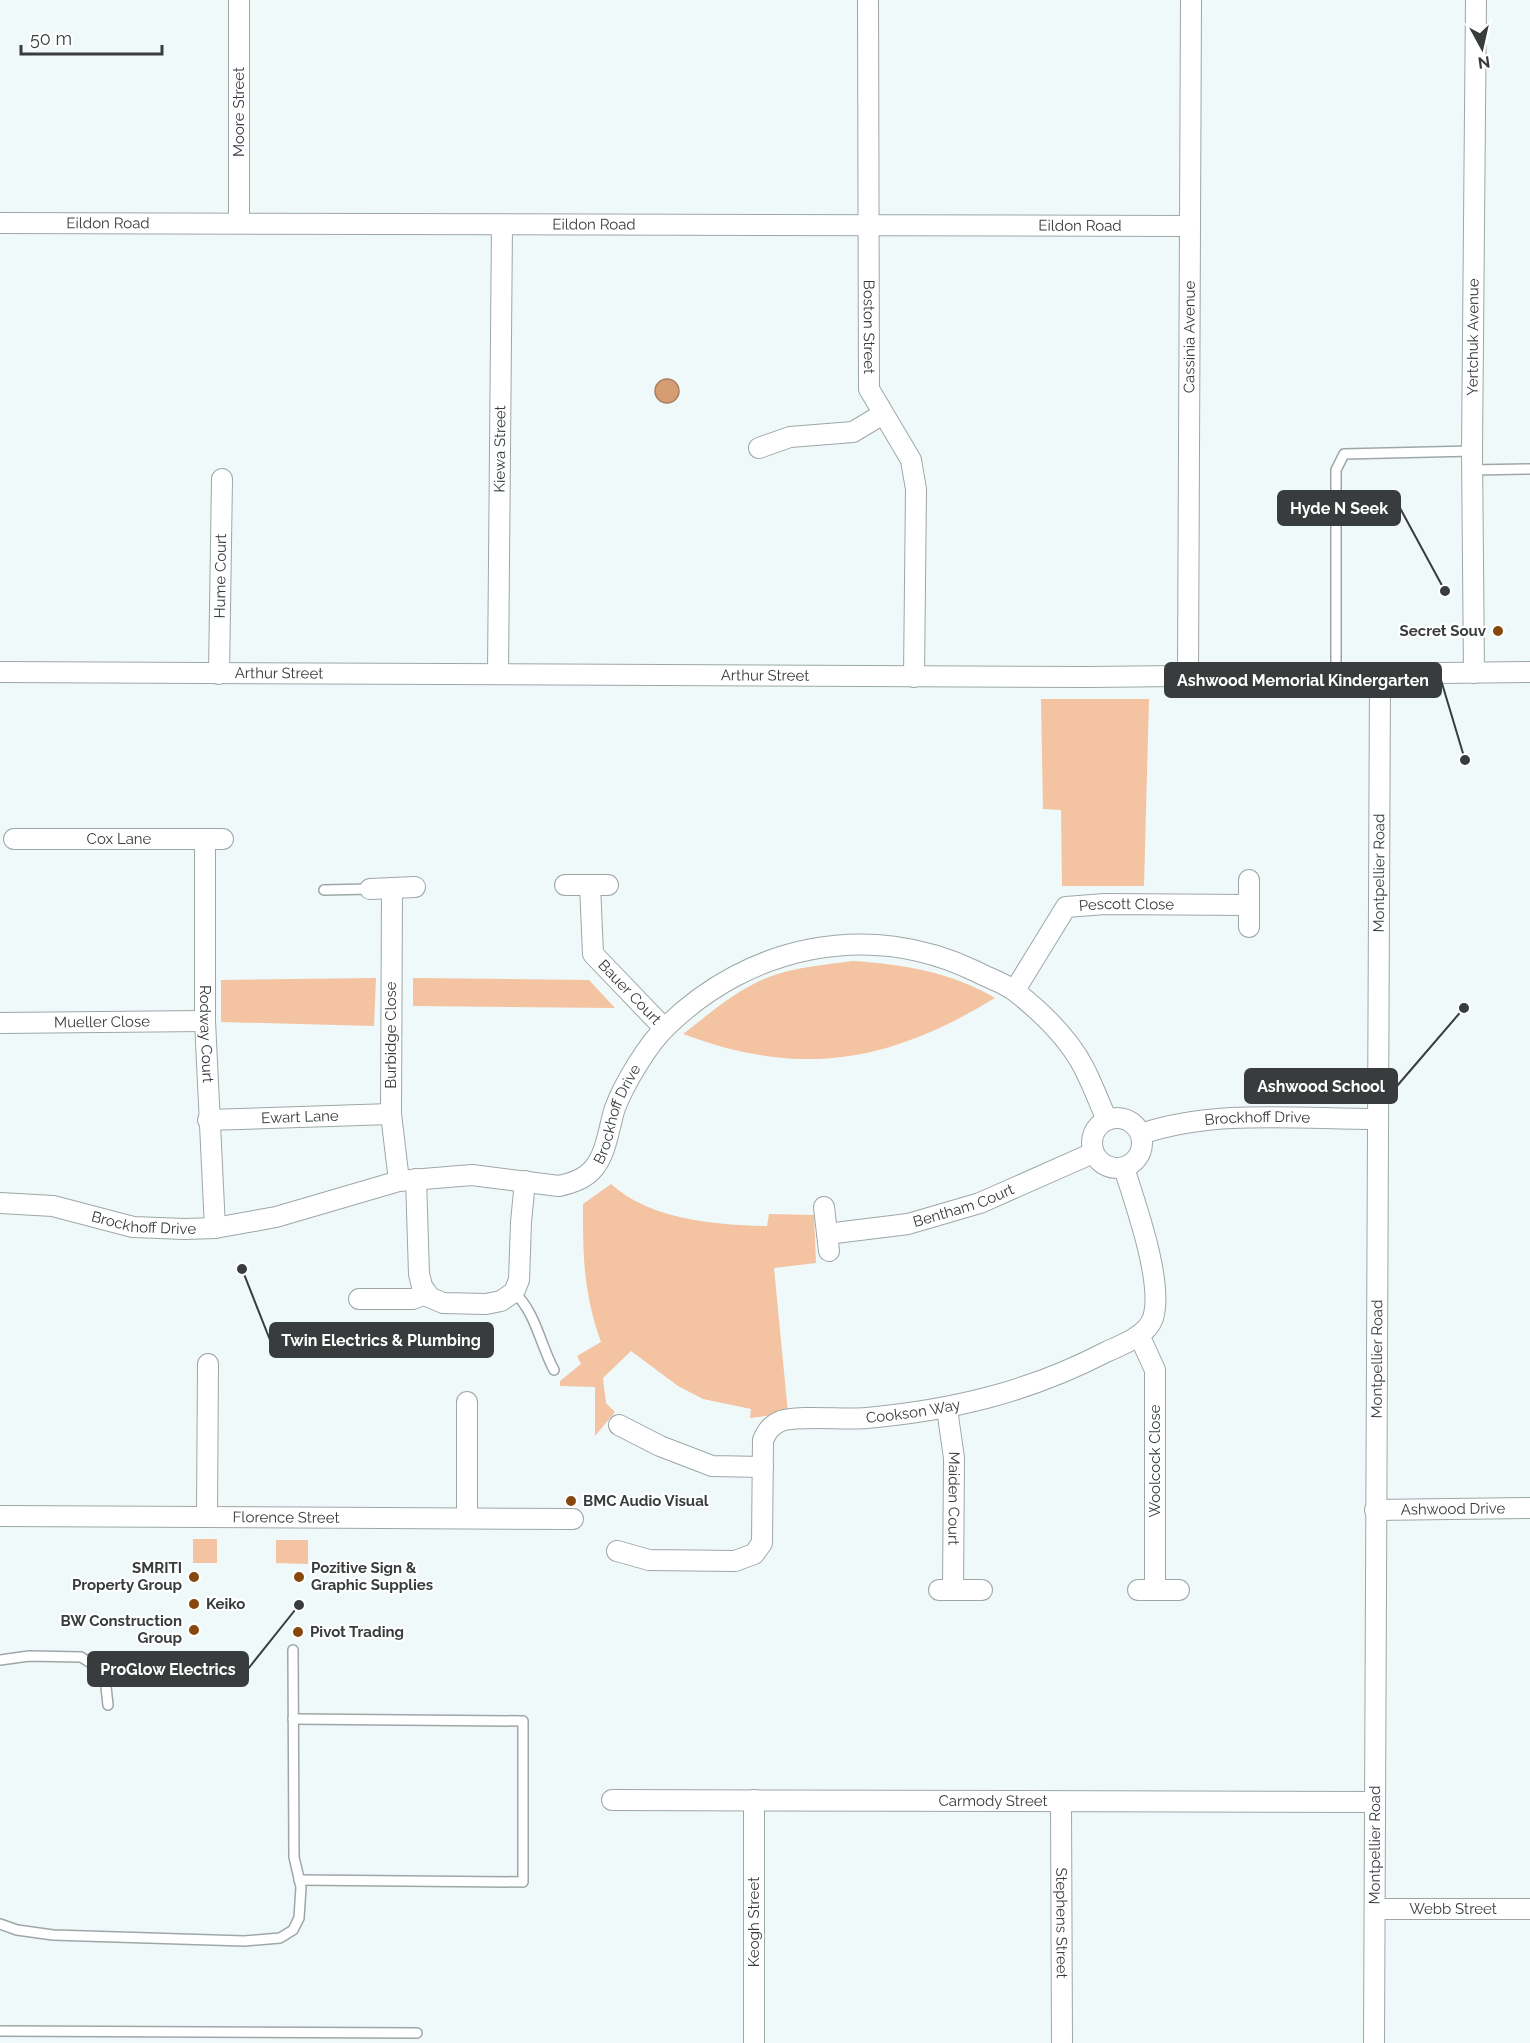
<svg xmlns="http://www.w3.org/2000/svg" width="1530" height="2043" font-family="Raleway,sans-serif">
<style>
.green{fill:#f3c3a2}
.water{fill:#d69c72;stroke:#a77f62;stroke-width:1.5}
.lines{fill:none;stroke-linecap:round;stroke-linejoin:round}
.lane-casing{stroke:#9ea7a8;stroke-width:12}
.street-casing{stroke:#9ea7a8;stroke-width:22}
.lane{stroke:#fff;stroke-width:9}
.street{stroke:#fff;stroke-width:20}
.poi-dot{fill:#87480e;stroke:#fff;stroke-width:2}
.labels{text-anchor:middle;stroke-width:4.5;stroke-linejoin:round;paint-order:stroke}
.street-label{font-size:15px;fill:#383c3c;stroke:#fff}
.poi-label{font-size:15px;font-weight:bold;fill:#383c3c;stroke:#fff;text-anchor:start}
.leader{fill:none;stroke:#383c3c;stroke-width:2}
.callout-dot{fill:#383c3c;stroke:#fff;stroke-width:2}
.callout{fill:#383c3c;stroke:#383c3c;stroke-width:2}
.callout-label{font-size:16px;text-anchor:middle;font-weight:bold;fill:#fff}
</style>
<rect width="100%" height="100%" fill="#eff9f9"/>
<g class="green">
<path d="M1041 699H1149L1144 886H1062L1061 810 1043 809Z"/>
<path d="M852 961C903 964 951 972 995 998 888 1063 801 1078 683 1034 709 1014 737 989 769 977 796 967 824 965 852 961Z"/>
<path d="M376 978 374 1026 221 1022V980Z"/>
<path d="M413 978 589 980 615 1008 413 1006Z"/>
<path d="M611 1184C651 1220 715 1225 767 1226L769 1214 814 1215 816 1263 774 1268 788 1413 750 1418 751 1409 703 1399 678 1386 631 1351 603 1378 606 1403 615 1412 595 1436V1387L560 1386V1381L581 1364 577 1356 601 1342C583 1291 583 1256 583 1204Z"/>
<rect x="193" y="1539" width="24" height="24"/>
<path d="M276 1540H308V1564L276 1563Z"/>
</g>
<circle class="water" cx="667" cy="391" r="12"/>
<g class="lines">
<g class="lane-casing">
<g id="lane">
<path d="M1472 470 1530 469"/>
<path d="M1336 675V470L1344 454 1472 451"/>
<path d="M324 890 370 889"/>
<path d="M514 1292C536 1313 540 1344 554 1370"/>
<path d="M0 1660 29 1656 81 1657 97 1667 105 1678 108 1705"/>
<path d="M293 1719 523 1721V1882L299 1880"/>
<path d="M0 1924 17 1930 53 1935 244 1941 280 1938 293 1930 299 1918 301 1887 294 1857 293 1650"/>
<path d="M0 2031 417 2033"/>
</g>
</g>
<g class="street-casing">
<g id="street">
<path id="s1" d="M868 0 869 389 911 460 916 489 914 677"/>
<path id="s2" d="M0 223 1188 226"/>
<path d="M239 223V0"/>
<path d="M759 448 790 437 853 432 883 414"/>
<path id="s3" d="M0 672 1088 677 1530 672"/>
<path id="s4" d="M1474 673 1472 451 1476 0"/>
<path id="s5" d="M219 674 222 479"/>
<path id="s6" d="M498 674 502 225"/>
<path id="s7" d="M1188 675 1191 0"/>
<path id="s8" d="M14 839H223"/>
<path id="s9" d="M205 839V1021L215 1228"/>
<path d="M1249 880V927"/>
<path d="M565 885H608"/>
<path id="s10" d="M590 885 593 954 664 1028"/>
<path d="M392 888 391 1114 399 1181"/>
<path d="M370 889 415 887"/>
<path id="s11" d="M1015 990 1066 907 1105 904 1249 905"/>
<path id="s12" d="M0 1023 205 1021"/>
<circle cx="1117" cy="1143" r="25"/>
<path id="s13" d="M208 1120 391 1114"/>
<path id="s14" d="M1141 1134C1215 1109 1299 1119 1377 1119"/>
<path d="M416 1179 419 1274 422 1286 429 1297 443 1303 486 1304 501 1301 514 1292 519 1280 521 1222 525 1181"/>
<path id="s15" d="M0 1203 53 1206 133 1227 185 1229 215 1228 276 1217 399 1181 472 1175 559 1186C572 1183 585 1179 594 1168 607 1152 609 1126 615 1108 624 1084 648 1044 666 1027 749 945 869 920 975 971 988 978 1005 983 1016 992 1040 1011 1068 1038 1083 1066 1092 1083 1099 1102 1107 1120"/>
<path d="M824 1207 829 1251"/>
<path id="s16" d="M827 1234 908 1224 980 1203 1093 1153"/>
<path d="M359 1299H413L427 1293"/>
<path d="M1139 1335 1155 1370V1590"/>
<path id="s17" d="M947 1409 954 1458 953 1590"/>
<path d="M619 1425 660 1446 712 1466 763 1467"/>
<path id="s18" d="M1375 1510 1530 1508"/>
<path d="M207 1515 208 1364"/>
<path id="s19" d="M0 1516 573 1519"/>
<path d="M467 1518V1402"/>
<path id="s20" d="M617 1551 649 1560 735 1561 754 1554 762 1543 763 1440C767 1431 771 1425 781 1421 798 1415 845 1420 867 1418 953 1410 1029 1392 1106 1352 1121 1345 1147 1336 1153 1318 1164 1283 1135 1203 1124 1168"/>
<path d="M939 1590H982"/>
<path d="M1138 1590H1179"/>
<path id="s21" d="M612 1800 1374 1802"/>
<path id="s22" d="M1061 1803 1062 2043"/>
<path id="s23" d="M1375 1909H1530"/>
<path d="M754 2043V1800"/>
<path id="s24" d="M1374 2043 1380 675"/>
</g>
</g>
<use href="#lane" class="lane"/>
<use href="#street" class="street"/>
</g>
<g class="poi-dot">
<circle cx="1498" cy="631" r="6"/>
<circle cx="571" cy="1501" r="6"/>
<circle cx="194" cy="1577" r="6"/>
<circle cx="299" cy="1577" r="6"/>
<circle cx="194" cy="1604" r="6"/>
<circle cx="194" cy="1630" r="6"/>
<circle cx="298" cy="1632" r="6"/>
</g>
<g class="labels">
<g class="street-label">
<text transform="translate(239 112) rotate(-90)" y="5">Moore Street</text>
<text dy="5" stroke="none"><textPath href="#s2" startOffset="108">Eildon Road</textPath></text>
<text dy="5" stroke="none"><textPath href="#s2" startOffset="594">Eildon Road</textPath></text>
<text dy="5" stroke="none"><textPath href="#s2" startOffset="1080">Eildon Road</textPath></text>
<text dy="5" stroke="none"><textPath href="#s1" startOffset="327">Boston Street</textPath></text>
<text dy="5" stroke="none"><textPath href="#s4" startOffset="336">Yertchuk Avenue</textPath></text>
<text dy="5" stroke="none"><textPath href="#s7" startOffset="338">Cassinia Avenue</textPath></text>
<text dy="5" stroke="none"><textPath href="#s6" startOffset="225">Kiewa Street</textPath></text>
<text dy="5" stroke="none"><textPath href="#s5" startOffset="98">Hume Court</textPath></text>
<text dy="5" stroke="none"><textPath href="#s3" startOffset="279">Arthur Street</textPath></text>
<text dy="5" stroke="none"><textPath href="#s3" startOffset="765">Arthur Street</textPath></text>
<text dy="5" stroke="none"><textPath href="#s8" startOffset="105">Cox Lane</textPath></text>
<text dy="5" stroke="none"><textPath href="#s24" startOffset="1170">Montpellier Road</textPath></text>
<text dy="5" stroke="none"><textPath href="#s11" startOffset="158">Pescott Close</textPath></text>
<text dy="5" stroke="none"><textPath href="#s10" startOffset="122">Bauer Court</textPath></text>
<text dy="5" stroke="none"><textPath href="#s12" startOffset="102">Mueller Close</textPath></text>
<text dy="5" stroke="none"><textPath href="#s9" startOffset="195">Rodway Court</textPath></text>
<text transform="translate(391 1035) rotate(-90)" y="5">Burbidge Close</text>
<text dy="5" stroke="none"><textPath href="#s15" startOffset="668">Brockhoff Drive</textPath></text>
<text dy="5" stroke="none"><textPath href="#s13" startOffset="92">Ewart Lane</textPath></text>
<text dy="5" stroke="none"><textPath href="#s14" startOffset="118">Brockhoff Drive</textPath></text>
<text dy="5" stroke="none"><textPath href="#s16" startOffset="140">Bentham Court</textPath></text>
<text dy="5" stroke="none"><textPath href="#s15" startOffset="146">Brockhoff Drive</textPath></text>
<text dy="5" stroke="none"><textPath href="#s24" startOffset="684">Montpellier Road</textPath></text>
<text dy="5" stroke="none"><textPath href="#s20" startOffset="416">Cookson Way</textPath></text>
<text transform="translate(1155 1461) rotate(-90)" y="5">Woolcock Close</text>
<text dy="5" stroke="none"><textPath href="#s17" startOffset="90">Maiden Court</textPath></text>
<text dy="5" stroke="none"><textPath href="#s18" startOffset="78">Ashwood Drive</textPath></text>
<text dy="5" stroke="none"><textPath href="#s19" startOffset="286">Florence Street</textPath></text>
<text dy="5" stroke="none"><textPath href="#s21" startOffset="381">Carmody Street</textPath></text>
<text dy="5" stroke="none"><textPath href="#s24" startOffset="198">Montpellier Road</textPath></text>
<text dy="5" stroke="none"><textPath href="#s23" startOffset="78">Webb Street</textPath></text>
<text transform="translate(754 1922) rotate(-90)" y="5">Keogh Street</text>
<text dy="5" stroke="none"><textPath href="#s22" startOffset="120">Stephens Street</textPath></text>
</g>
<g class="poi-label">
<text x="1486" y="636" text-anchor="end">Secret Souv</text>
<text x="583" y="1506">BMC Audio Visual</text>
<text x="182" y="1573" text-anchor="end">SMRITI<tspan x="182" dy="17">Property Group</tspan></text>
<text x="311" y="1573">Pozitive Sign &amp;<tspan x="311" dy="17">Graphic Supplies</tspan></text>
<text x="206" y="1609">Keiko</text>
<text x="182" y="1626" text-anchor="end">BW Construction<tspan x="182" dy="17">Group</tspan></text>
<text x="310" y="1637">Pivot Trading</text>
</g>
</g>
<path class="leader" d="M1445 591L1400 508M1465 760L1441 680M1464 1008L1397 1086M242 1269L270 1340M299 1605L248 1669"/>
<g class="callout-dot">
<circle cx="1445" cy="591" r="6"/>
<circle cx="1465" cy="760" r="6"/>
<circle cx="1464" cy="1008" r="6"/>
<circle cx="242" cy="1269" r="6"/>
<circle cx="299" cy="1605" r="6"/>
</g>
<g class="callout">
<rect x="1278" y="491" width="122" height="34" rx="6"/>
<rect x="1165" y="663" width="276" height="34" rx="6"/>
<rect x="1245" y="1069" width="152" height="34" rx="6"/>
<rect x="270" y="1323" width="223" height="34" rx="6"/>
<rect x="88" y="1652" width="160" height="34" rx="6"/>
</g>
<g class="callout-label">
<text x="1339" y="514">Hyde N Seek</text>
<text x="1303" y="686">Ashwood Memorial Kindergarten</text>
<text x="1321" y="1092">Ashwood School</text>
<text x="381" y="1346">Twin Electrics &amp; Plumbing</text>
<text x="168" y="1675">ProGlow Electrics</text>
</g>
<g transform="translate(1482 48) rotate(172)" stroke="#ffffff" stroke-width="4.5" paint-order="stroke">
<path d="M0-4.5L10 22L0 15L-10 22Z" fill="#383c3c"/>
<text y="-9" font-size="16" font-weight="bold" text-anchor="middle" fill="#383c3c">N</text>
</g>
<path d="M21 45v9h141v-9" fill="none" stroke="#383c3c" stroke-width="3"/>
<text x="30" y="45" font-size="18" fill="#383c3c" stroke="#ffffff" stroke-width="4.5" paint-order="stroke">50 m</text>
</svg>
